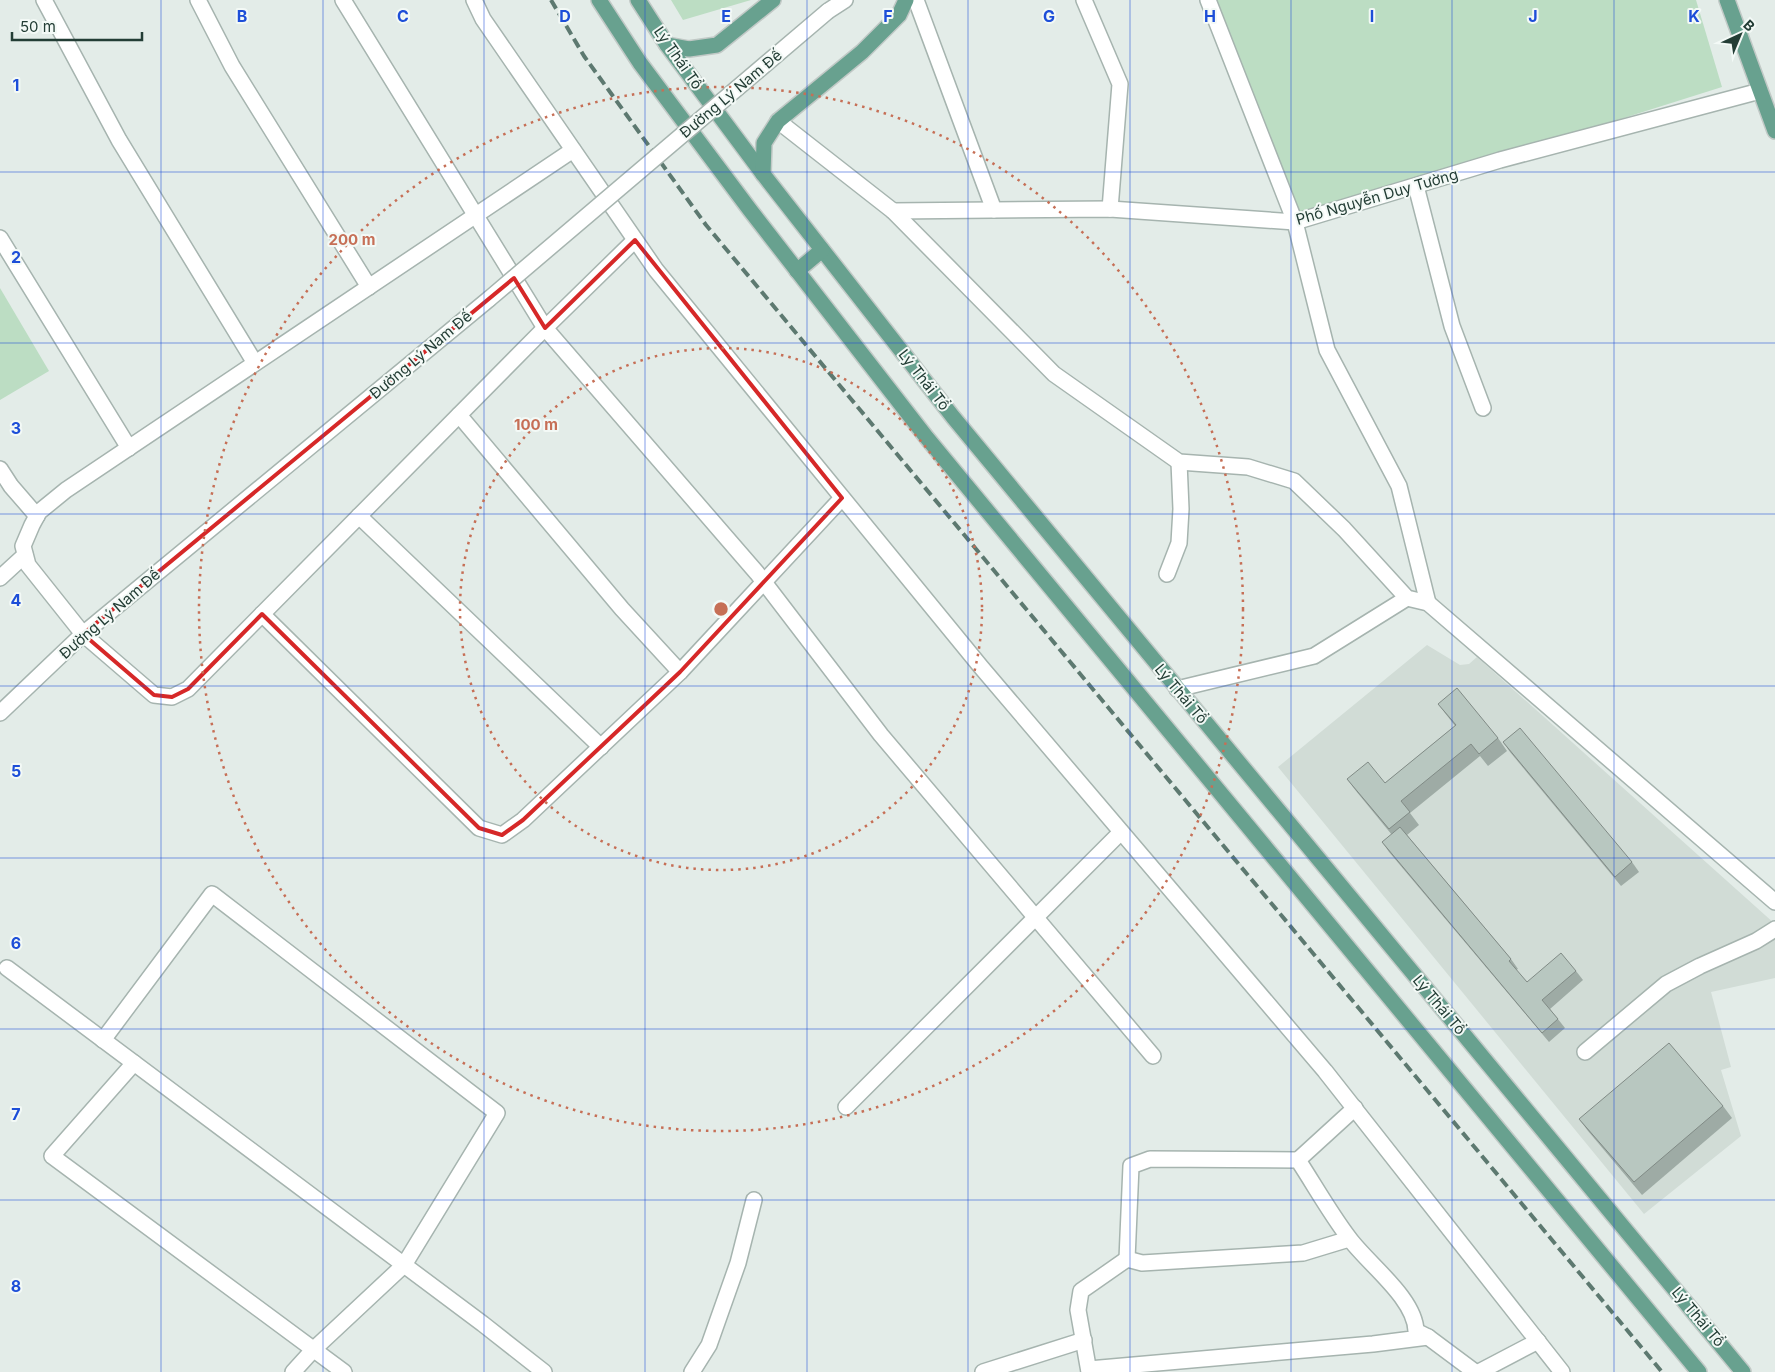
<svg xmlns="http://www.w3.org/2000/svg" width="1775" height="1372" font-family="Inter,sans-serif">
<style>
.built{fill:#d1dcd6}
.green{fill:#bcddc3}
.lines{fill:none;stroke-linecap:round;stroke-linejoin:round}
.minor-casing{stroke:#a6b4af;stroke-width:18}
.major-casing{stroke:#c1c9c6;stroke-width:18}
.minor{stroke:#fff;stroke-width:15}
.major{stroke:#68a18f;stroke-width:15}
.rail{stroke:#5d7970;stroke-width:4;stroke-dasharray:10 5;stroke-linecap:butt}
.minor-bridge-casing{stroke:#a6b4af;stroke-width:18;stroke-linecap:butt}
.minor-bridge{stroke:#fff;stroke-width:15}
.wall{fill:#9eaba5}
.building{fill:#b8c7c0;stroke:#818b86}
.marked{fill:none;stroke:#d62828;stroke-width:4;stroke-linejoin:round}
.grid{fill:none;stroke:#1d4ed8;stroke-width:1;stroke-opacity:0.55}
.ring{fill:none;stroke:#c66f56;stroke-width:2.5;stroke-dasharray:2.5 5}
.labels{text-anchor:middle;stroke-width:4;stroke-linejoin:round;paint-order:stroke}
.street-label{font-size:15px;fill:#233d35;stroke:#f3f9f6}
.grid-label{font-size:16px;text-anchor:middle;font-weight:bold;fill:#1d4ed8;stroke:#f3f9f6;stroke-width:4;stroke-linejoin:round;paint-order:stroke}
.centre{fill:#c66f56;stroke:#f3f9f6;stroke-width:2.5}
.ring-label{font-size:15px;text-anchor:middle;font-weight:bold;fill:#c66f56;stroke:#f3f9f6;stroke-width:4;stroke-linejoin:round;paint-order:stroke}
</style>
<rect width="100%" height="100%" fill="#e3ece8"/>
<path class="built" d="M1427 645 1460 665 1469 664 1477 657 1775 924V978L1711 992 1731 1067 1721 1070 1741 1136 1644 1214 1278 767Z"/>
<g class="green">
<path d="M671 0H751L683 20Z"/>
<path d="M1209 0H1696L1722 87 1295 222Z"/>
<path d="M0 288 49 371 0 400Z"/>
</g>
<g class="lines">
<g class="minor-casing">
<g id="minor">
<path d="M44 0 119 140 255 363"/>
<path d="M198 0 232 66 369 287"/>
<path d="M343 0 545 328 757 573 881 735 1153 1056"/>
<path d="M474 0 483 19 656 270 981 667 1325 1071 1562 1372"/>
<path d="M916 0 994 210"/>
<path d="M1084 0 1120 84 1110 209"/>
<path d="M1208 0 1295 222 1327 350 1399 486 1428 603"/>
<path d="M828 11 845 0"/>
<path d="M778 121 893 211 1054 374 1179 462 1248 467 1294 481 1344 529 1407 598 1428 603 1775 902"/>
<path d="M573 150 66 490 39 512 32 525 23 546 28 565 83 634 154 695 172 697 188 689 545 328 635 240"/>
<path d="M1416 186 1452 326 1483 408"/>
<path d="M893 211 1110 209 1295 222 1500 160 1760 91"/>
<path d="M0 238 129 448"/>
<path d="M459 415 622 609 680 672"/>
<path d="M0 469 11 486 37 516"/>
<path d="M359 516 601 747"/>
<path d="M1167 574 1179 543 1181 509 1179 462"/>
<path d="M0 578 25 555"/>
<path d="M262 614 479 828 502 835 523 820 680 672 842 498"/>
<path d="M1177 689 1314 656 1407 598"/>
<path d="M0 713 83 634 489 299"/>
<path d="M7 968 483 1324 544 1372"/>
<path d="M103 1040 212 894 497 1113 404 1265 313 1350 293 1372"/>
<path d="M1585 1052 1666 984 1700 966 1756 941 1775 929"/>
<path d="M134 1063 52 1156 344 1372"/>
<path d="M846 1107 1121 832"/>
<path d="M1298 1160 1355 1108"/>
<path d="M1428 1337 1475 1372"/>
<path d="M1089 1369 1373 1344 1428 1337 1416 1331C1415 1298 1368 1264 1349 1238 1330 1213 1315 1186 1298 1160L1150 1159 1131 1166 1127 1259"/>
<path d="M692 1372 709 1345 738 1263 754 1200"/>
<path d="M983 1372 1084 1340"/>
<path d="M1089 1372 1078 1310 1081 1291 1127 1259 1142 1263 1303 1253 1349 1239"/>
<path d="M1479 1372 1538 1341"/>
</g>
</g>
<g class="major-casing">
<g id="major">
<path d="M599 0 640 63 750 210 927 438 1699 1372"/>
<path d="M638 0 667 45 763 174 953 417 1743 1372"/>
<path d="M1727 0 1775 131"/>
<path d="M667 45 689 49 717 45 773 0"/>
<path d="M763 174 764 143 778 121 862 52 899 15 906 0"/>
<path d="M797 271 822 250"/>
</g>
</g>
<use href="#minor" class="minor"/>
<use href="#major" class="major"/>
<path class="rail" d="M551 0 584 56 706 225 1662 1372"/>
<g class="minor-bridge-casing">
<path id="minor-bridge" d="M489 299 828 11"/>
</g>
<use href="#minor-bridge" class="minor-bridge"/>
</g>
<g class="wall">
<path d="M1438 704 1498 738 1507 751 1488 766 1480 756 1410 813 1419 825 1407 835 1511 959 1518 969 1516 970 1527 982 1576 971 1583 980 1550 1009 1565 1028 1549 1042 1389 852 1382 842 1392 835 1356 791 1347 779 1385 783 1455 726Z"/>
<path d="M1503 742 1632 862 1639 872 1621 886 1510 752Z"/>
<path d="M1723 1106 1732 1118 1642 1195 1588 1131 1579 1119Z"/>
</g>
<g class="building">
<path d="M1457 688 1498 738 1479 754 1471 744 1401 801 1410 812 1389 829 1347 779 1368 762 1385 783 1456 725 1438 704Z"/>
<path d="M1520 728 1632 862 1615 877 1503 742Z"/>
<path d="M1400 827 1511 959 1509 961 1527 982 1561 953 1576 971 1542 1000 1558 1019 1542 1033 1382 842Z"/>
<path d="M1669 1043 1723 1106 1634 1182 1579 1119Z"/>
</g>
<path class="marked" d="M635 240 842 498 680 672 523 820 502 835 479 828 262 614 188 689 172 697 154 695 83 634 514 278 545 328Z"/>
<path class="grid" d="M161 0V1372M323 0V1372M484 0V1372M645 0V1372M807 0V1372M968 0V1372M1130 0V1372M1291 0V1372M1452 0V1372M1614 0V1372M0 172H1775M0 343H1775M0 514H1775M0 686H1775M0 858H1775M0 1029H1775M0 1200H1775"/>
<g class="ring">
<circle cx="721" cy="609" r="261"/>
<circle cx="721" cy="609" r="522"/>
</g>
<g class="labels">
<g class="street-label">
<text transform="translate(678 58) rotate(55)" y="5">Lý Thái Tổ</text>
<text transform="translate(731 94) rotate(-40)" y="5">Đường Lý Nam Đế</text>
<text transform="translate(1377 197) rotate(-16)" y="5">Phố Nguyễn Duy Tường</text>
<text transform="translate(421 355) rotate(-40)" y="5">Đường Lý Nam Đế</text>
<text transform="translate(924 380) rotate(52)" y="5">Lý Thái Tổ</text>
<text transform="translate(110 614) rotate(-41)" y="5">Đường Lý Nam Đế</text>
<text transform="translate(1181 694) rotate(50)" y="5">Lý Thái Tổ</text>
<text transform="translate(1439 1005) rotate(50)" y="5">Lý Thái Tổ</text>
<text transform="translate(1698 1317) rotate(50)" y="5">Lý Thái Tổ</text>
</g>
</g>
<g class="grid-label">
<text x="242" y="22">B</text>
<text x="403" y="22">C</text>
<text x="565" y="22">D</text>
<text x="726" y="22">E</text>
<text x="888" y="22">F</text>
<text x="1049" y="22">G</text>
<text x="1210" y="22">H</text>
<text x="1372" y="22">I</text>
<text x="1533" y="22">J</text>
<text x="1694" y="22">K</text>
<text x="16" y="91">1</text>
<text x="16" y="263">2</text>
<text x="16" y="434">3</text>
<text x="16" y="606">4</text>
<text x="16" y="777">5</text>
<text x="16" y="949">6</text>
<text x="16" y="1120">7</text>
<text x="16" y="1292">8</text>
</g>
<circle cx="721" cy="609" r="8" class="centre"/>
<g class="ring-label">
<text x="352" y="245">200 m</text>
<text x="536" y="430">100 m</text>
</g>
<g transform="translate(1740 35) rotate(44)" stroke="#f3f9f6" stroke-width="4" paint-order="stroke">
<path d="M0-4L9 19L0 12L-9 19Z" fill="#233d35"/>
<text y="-8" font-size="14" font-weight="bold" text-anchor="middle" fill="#233d35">B</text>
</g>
<path d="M12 32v8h130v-8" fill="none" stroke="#233d35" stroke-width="2.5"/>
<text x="20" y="32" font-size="15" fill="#233d35" stroke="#f3f9f6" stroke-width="4" paint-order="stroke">50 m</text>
</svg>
